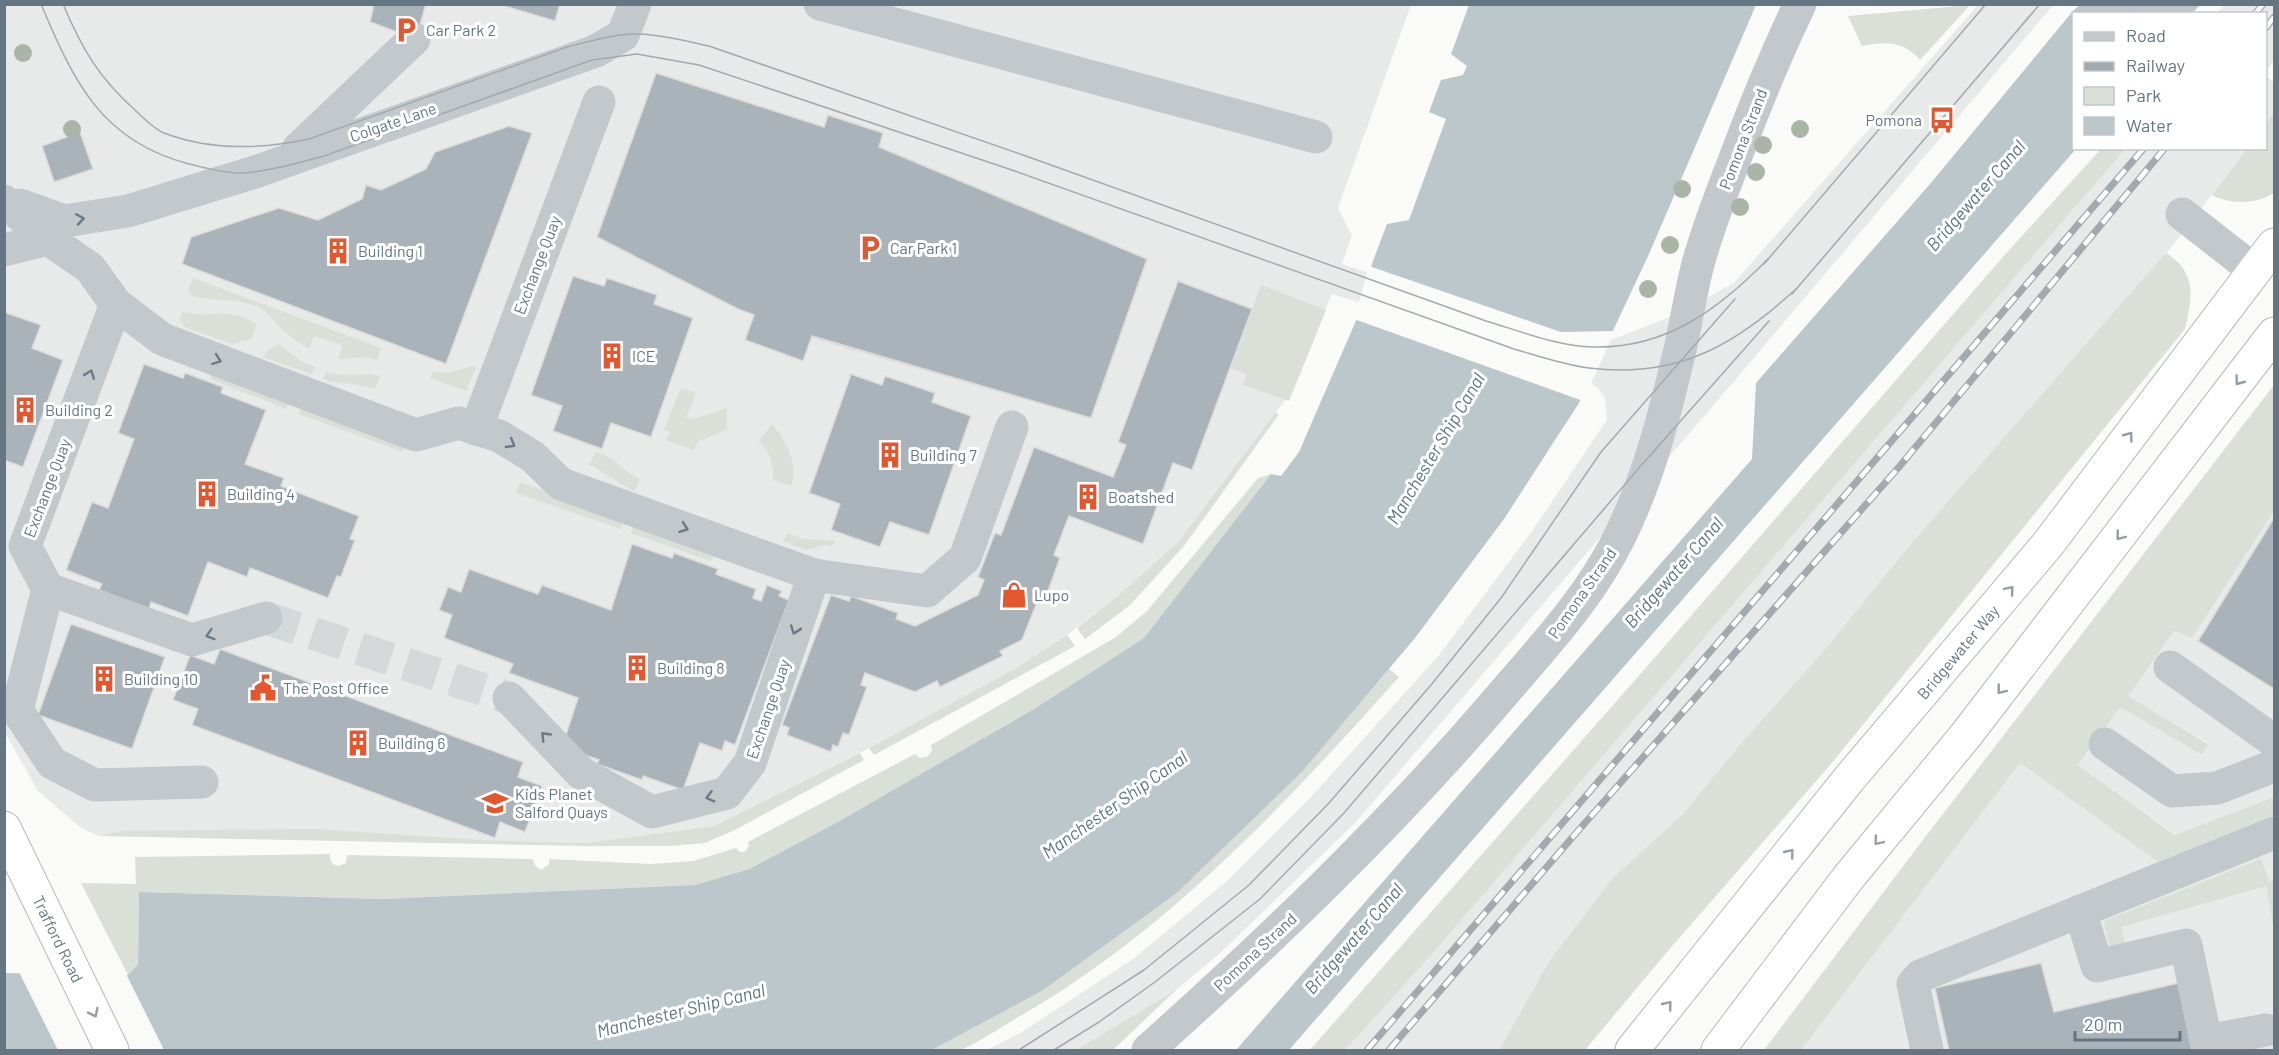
<svg xmlns="http://www.w3.org/2000/svg" width="2279" height="1055" font-family="Barlow,sans-serif">
<style>
.built{fill:#e8e9e9}
.green{fill:#dadfd7}
.water{fill:#bbc7cb}
.pier{fill:#fafaf8}
.building{fill:#aab3b9;stroke:#dcdcda;stroke-width:1.5}
.lines{fill:none;stroke-linecap:round;stroke-linejoin:round}
.minor-tunnel{stroke:#d5d9db;stroke-width:33;stroke-dasharray:33 16;stroke-linecap:butt}
.highway-casing{stroke:#b4b9bd;stroke-width:35}
.minor{stroke:#c3c8cc;stroke-width:33}
.highway{stroke:#fff;stroke-width:33}
.tram{stroke:#a2aab0;stroke-width:1.5}
.rail-casing{stroke:#a2aab0;stroke-width:7}
.rail{stroke:#fff;stroke-width:4.5;stroke-dasharray:14;stroke-linecap:butt}
.tree{fill:#aab4a7}
.oneway{stroke:#6a7a87}
.oneway2{stroke:#939fa8}
.labels{text-anchor:middle;stroke-width:6;stroke-linejoin:round;paint-order:stroke}
.poi-label{font-size:16px;fill:#657683;stroke:#fff;text-anchor:start}
.street-label{font-size:16px;fill:#657683;stroke:#fff}
.water-label{font-size:18px;font-style:italic;fill:#60757c;stroke:#fff}
</style>
<rect width="100%" height="100%" fill="#fafaf8"/>
<g class="built">
<path d="M5 5H1411L1338 208 1352 235 1342 264 1490 313 1594 340 1614 339 1677 314 1734 283 1978 5H2053L1741 373 1355 823 1219 954 1176 990 1076 1050H987L1022 1032 1133 959 1227 881 1311 797 1440 654 1532 531 1607 420 1605 398 1598 388 1570 370 1332 294 1285 400 1179 541 1120 594 1067 635 1016 668 860 753 714 826 586 843 121 831 99 836 81 828 38 791 5 733Z"/>
<path d="M2224 5H2274V60L2266 72V14H2217Z"/>
<path d="M2266 76 2274 82V112L2266 124Z"/>
<path d="M2101 149H2247L2167 253 1914 540 1822 653 1742 742 1683 814 1613 879 1550 960 1499 1050H1310L1651 662 2003 257Z"/>
<path d="M2274 511V797L2176 835 2078 765 2120 707 2202 755 2208 743 2127 696 2174 631 2192 638Z"/>
<path d="M2020 763 2158 862 2274 815V1050H1801Z"/>
</g>
<g class="green">
<path d="M1970 5 1920 60C1905 41 1884 41 1862 46L1848 16Z"/>
<path d="M2274 112V193C2256 204 2231 205 2212 195L2247 149 2266 148V124Z"/>
<path d="M2101 149H2125L1432 954 1345 1050H1310L1651 662 2003 257Z"/>
<path d="M2166 253C2198 273 2192 298 2185 329L1831 764 1667 952 1585 1050H1499L1550 960 1613 878 1683 814 1742 742 1822 653 1914 540Z"/>
<path d="M193 278 381 348 377 360 364 357 338 359 343 345 314 336 309 349C299 343 290 337 282 329 273 321 269 312 258 307 236 297 214 302 192 296L188 289Z"/>
<path d="M1261 285 1326 310 1289 401 1243 385 1247 374 1230 368Z"/>
<path d="M183 312C214 320 225 305 257 324L251 339 232 344 185 327 179 319Z"/>
<path d="M278 344 301 361 315 367 312 374 263 357 267 351Z"/>
<path d="M472 366 476 367 466 391 430 378 433 372 449 373Z"/>
<path d="M214 368 291 398 286 409 210 379Z"/>
<path d="M326 372C347 378 360 372 380 376L375 389C358 383 341 385 323 379Z"/>
<path d="M2274 385V511L2192 638 2174 631 2128 696 2208 744 2202 755 2120 707 2078 765 2175 835 2274 797V815L2158 862 2020 763 1801 1050H1764L1929 832Z"/>
<path d="M681 388 696 393 686 418 694 419 727 408V430L699 441 693 450 666 440 671 432 664 430Z"/>
<path d="M303 402 407 440 403 452 299 414Z"/>
<path d="M1275 413 1279 414 1184 546 1130 605 1085 639 1077 628 1120 594 1179 541Z"/>
<path d="M772 424C786 440 799 464 791 486L773 480C774 464 770 453 759 441Z"/>
<path d="M596 452C614 456 623 472 640 479L635 491C618 484 606 472 589 465Z"/>
<path d="M1271 474 1144 638 1034 709 834 824 748 869 695 885 382 899 139 892 138 964 128 975 81 883 136 884 135 857 330 854C330 862 332 865 339 866L346 863 347 855 533 859 535 866 541 870 549 864V859L651 864 693 861 736 848 740 852H745L749 846 748 842 915 754 920 758 927 757 932 751 931 745 1116 637 1147 611 1258 478Z"/>
<path d="M520 482 624 518 621 529 516 493Z"/>
<path d="M635 522 715 550 711 561 631 533Z"/>
<path d="M788 533 803 539 835 541 833 546 825 545 806 550 783 541Z"/>
<path d="M1067 635 1075 646 874 755 869 748 1016 668Z"/>
<path d="M1389 669 1399 677C1286 803 1170 929 1022 1015 1009 1022 971 1048 959 1050 951 1052 940 1050 932 1050L1042 991 1177 893 1302 772Z"/>
<path d="M860 753 864 760 735 830 705 843 671 846H586L99 836 121 831 313 829 484 840 586 843 714 826Z"/>
<path d="M2261 859 2269 881 2274 880V929L2266 886 2121 927 2126 948 2111 951 2104 921Z"/>
<path d="M1176 990 1113 1050H1076Z"/>
</g>
<g class="water">
<path d="M2081 4 2200 5 2192 13 2074 14V148L2076 149 1289 1050H1236L1752 459 1756 383 1930 184 2073 11Z"/>
<path d="M1469 5H1756L1649 254 1579 403 1504 519 1415 638 1302 772 1177 893 1042 991 932 1050H5V973L128 975 138 964 139 892 382 899 695 885 749 869 834 824 1034 709 1144 638 1271 474 1281 476 1299 452 1358 316 1373 261 1387 224 1409 220 1446 119 1429 112 1441 80 1463 75 1467 66 1451 54Z"/>
</g>
<g class="pier">
<path d="M1369 266 1561 332 1615 331 1583 401 1354 319Z"/>
<path d="M18 970 125 972 164 1050H58Z"/>
</g>
<g class="building">
<path d="M374 4H426L416 39 370 22Z"/>
<path d="M498 4H560L555 21Z"/>
<path d="M656 73 824 127 828 115 883 133 879 147 1147 259 1091 418 825 341 738 309 597 237Z"/>
<path d="M656 73 824 127 828 115 883 133 879 147 1147 259 1091 418 812 336 803 361 745 340 754 315 738 309 597 237Z"/>
<path d="M509 126 532 133 446 364 182 264 191 237 279 208 318 220 362 199 366 185 381 190 426 169 435 152Z"/>
<path d="M80 132 93 169 54 182 42 146Z"/>
<path d="M573 276 604 286 607 278 657 295 654 304 693 318 651 437 611 423 602 449 553 431 562 406 531 395Z"/>
<path d="M1178 281 1252 309 1192 470 1173 463 1143 544 1069 516 1054 555 1060 558 1044 602 1038 600 1022 640 1000 651 1003 656 940 687 937 681 915 692 865 673 861 685 867 687 849 735 843 733 838 747 833 745 831 752 787 735 789 728 782 725 831 595 849 601 851 596 898 613 896 619 915 626 978 595 984 580 978 577 995 533 1001 535 1034 447 1113 477 1126 445 1118 442Z"/>
<path d="M4 312 41 325 32 348 63 360 23 467 4 460Z"/>
<path d="M144 364 183 378 185 373 223 387 221 393 266 410 245 464 284 478 281 486 359 516 350 539 355 540 341 577 337 576 328 598 250 568 247 577 208 562 188 616 151 602 149 609 99 590 102 584 66 570 92 502 108 508 134 439 118 433Z"/>
<path d="M851 374 882 385 885 376 935 393 932 402 971 416 929 535 890 522 880 547 831 530 840 504 809 493Z"/>
<path d="M2274 518V689L2198 641Z"/>
<path d="M632 544 672 558 674 553 718 569 716 574 756 589 753 598 761 601 767 585 782 591 779 596 789 600 735 745 725 741 722 751 700 743 683 790 643 776 642 780 597 764 599 760 562 747 578 698 509 673 513 664 444 638 452 615 439 610 448 587 461 592 469 569 538 594 542 585 611 610Z"/>
<path d="M71 624 165 657 132 749 38 715Z"/>
<path d="M220 649 523 762 518 777 542 786 525 832 500 822 495 838 192 725 198 709 173 700 190 655 214 664Z"/>
<path d="M2041 963 2054 1012 2178 983 2192 1050H1949L1935 988Z"/>
</g>
<g class="lines">
<path class="minor-tunnel" d="M266 618 509 698"/>
<g class="highway-casing">
<g id="highway">
<path d="M4 828 112 1050"/>
<path d="M1632 1050 1849 779 2048 544 2274 245"/>
<path d="M1718 1050 1848 878 1966 735 2274 334"/>
</g>
</g>
<g class="minor">
<path d="M820 4 1316 137"/>
<path d="M298 149 414 39"/>
<path d="M4 201 48 239 90 268 116 304 162 339 416 435 459 423 499 436 532 456 561 484 814 575 927 591 965 558 1012 427"/>
<path d="M20 205 65 221 128 211 258 171 596 51 623 35 635 4"/>
<path d="M2182 214 2255 271"/>
<path d="M4 250 48 239"/>
<path d="M116 304 25 546 48 589 192 640 266 618"/>
<path d="M476 429 599 102"/>
<path d="M48 589 17 710 52 763 95 785 202 782"/>
<path d="M2170 667 2274 741"/>
<path d="M509 698 581 773 652 812 727 793 750 763 814 575"/>
<path d="M2105 744 2172 791 2217 788 2274 766"/>
<path d="M2080 911 2097 966 2186 945 2206 1041 2266 1030"/>
<path d="M1148 1050C1273 938 1392 824 1502 695 1544 646 1590 597 1619 538 1649 478 1666 410 1681 345 1687 318 1691 291 1698 264 1708 227 1722 192 1736 156 1755 105 1776 54 1800 4"/>
<path d="M1927 1050 1913 984 1920 976 2274 833"/>
</g>
<use href="#highway" class="highway"/>
<g class="tram">
<path d="M41 4C74 82 101 141 189 164 206 168 226 174 243 173 271 171 297 163 324 156L592 60 637 54 699 65 1012 170 1514 349C1538 356 1564 365 1589 368 1676 379 1734 346 1796 289"/>
<path d="M63 4C82 49 99 78 135 110 143 118 153 128 164 133 211 151 262 149 309 139L567 47C591 41 616 33 640 34 664 35 686 41 709 46L1023 155 1486 321C1520 331 1557 346 1593 347 1666 349 1719 309 1768 259"/>
<path d="M1764 264 1986 4"/>
<path d="M1792 294 2040 4"/>
<path d="M1019 1050 1144 970 1249 885 1329 803 1431 685 1501 598 1601 452 1735 299"/>
<path d="M1054 1050 1099 1022 1155 982 1260 899 1344 813 1639 468 1769 321"/>
</g>
<g class="rail-casing">
<g id="rail">
<path d="M2255 14 2263 4"/>
<path d="M2266 28 2274 17"/>
<path d="M1367 1050 2144 148"/>
<path d="M1389 1050 1577 832 1899 467 2165 148"/>
</g>
</g>
<use href="#rail" class="rail"/>
</g>
<g class="tree">
<circle cx="23" cy="53" r="9"/>
<circle cx="72" cy="129" r="9"/>
<circle cx="1800" cy="129" r="9"/>
<circle cx="1763" cy="145" r="9"/>
<circle cx="1756" cy="172" r="9"/>
<circle cx="1682" cy="189" r="9"/>
<circle cx="1740" cy="207" r="9"/>
<circle cx="1670" cy="245" r="9"/>
<circle cx="1648" cy="289" r="9"/>
</g>
<defs><path id="oneway-chevron" d="M-2-3.5L2.5 0L-2 3.5" fill="none" stroke-width="1.6" stroke-linecap="round" stroke-linejoin="round" transform="scale(1.5)"/></defs>
<g class="oneway">
<use href="#oneway-chevron" transform="translate(80 219) rotate(-9)"/>
<use href="#oneway-chevron" transform="translate(217 360) rotate(21)"/>
<use href="#oneway-chevron" transform="translate(90 374) rotate(-69)"/>
<use href="#oneway-chevron" transform="translate(511 444) rotate(31)"/>
<use href="#oneway-chevron" transform="translate(684 528) rotate(20)"/>
<use href="#oneway-chevron" transform="translate(795 630) rotate(109)"/>
<use href="#oneway-chevron" transform="translate(210 635) rotate(163)"/>
<use href="#oneway-chevron" transform="translate(545 736) rotate(-134)"/>
<use href="#oneway-chevron" transform="translate(710 797) rotate(165)"/>
</g>
<g class="oneway2">
<use href="#oneway-chevron" transform="translate(2239 381) rotate(127)"/>
<use href="#oneway-chevron" transform="translate(2129 436) rotate(-53)"/>
<use href="#oneway-chevron" transform="translate(2120 536) rotate(128)"/>
<use href="#oneway-chevron" transform="translate(2010 590) rotate(-50)"/>
<use href="#oneway-chevron" transform="translate(2001 690) rotate(128)"/>
<use href="#oneway-chevron" transform="translate(1878 841) rotate(130)"/>
<use href="#oneway-chevron" transform="translate(1790 853) rotate(-51)"/>
<use href="#oneway-chevron" transform="translate(1668 1005) rotate(-51)"/>
<use href="#oneway-chevron" transform="translate(94 1013) rotate(64)"/>
</g>
<defs>
<g id="parking-bare" transform="scale(2.07)"><path d="M-3.5-5.5H1a3.5 3.5 0 0 1 0 7H-1V5.5H-3.5ZM-1-3.4V-.6H.8a1.4 1.4 0 0 0 0-2.8Z" fill="#e4572e" stroke="#fff" stroke-width="2.5" paint-order="stroke"/></g>
<g id="bus-bare" transform="scale(2.07)"><path d="M-5-6H5V4H4V6H2V4H-2V6H-4V4H-5ZM-3.5-4V0h7V-4ZM-3.5 1.2v1.5H-2V1.2ZM2 1.2v1.5H3.5V1.2Z" fill="#e4572e" stroke="#fff" stroke-width="2.5" paint-order="stroke"/></g>
<g id="building-bare" transform="scale(2.07)"><path d="M-4-6H4V6H1V3H-1V6H-4ZM-2.5-4.3h1.7v1.8h-1.7ZM.8-4.3h1.7v1.8H.8ZM-2.5-1h1.7V.8h-1.7ZM.8-1h1.7V.8H.8Z" fill="#e4572e" stroke="#fff" stroke-width="2.5" paint-order="stroke"/></g>
<g id="shop-bare" transform="scale(2.07)"><path d="M-5-2.5h2.3a2.7 3.5 0 0 1 5.4 0H5L5.5 6h-11ZM-1.5-2.5h3a1.5 2.3 0 0 0-3 0Z" fill="#e4572e" stroke="#fff" stroke-width="2.5" paint-order="stroke"/></g>
<g id="civic-bare" transform="scale(2.07)"><path d="M-.6-6.5H3V-4.5H.6V-3L4-1V1h2V6H-6V1h2V-1L-.6-3ZM-1.2 2.5V6h2.4V2.5Z" fill="#e4572e" stroke="#fff" stroke-width="2.5" paint-order="stroke"/></g>
<g id="school-bare" transform="scale(2.07)"><path d="M0-5L7-2L0 1L-7-2ZM-4 1L0 2.5L4 1V4Q0 6-4 4Z" fill="#e4572e" stroke="#fff" stroke-width="2.5" paint-order="stroke"/></g>
</defs>
<g fill-rule="evenodd">
<use href="#parking-bare" x="406" y="30"/>
<use href="#bus-bare" x="1942" y="120"/>
<use href="#parking-bare" x="870" y="248"/>
<use href="#building-bare" x="338" y="251"/>
<use href="#building-bare" x="612" y="356"/>
<use href="#building-bare" x="25" y="410"/>
<use href="#building-bare" x="890" y="455"/>
<use href="#building-bare" x="207" y="494"/>
<use href="#building-bare" x="1088" y="497"/>
<use href="#shop-bare" x="1014" y="595"/>
<use href="#building-bare" x="637" y="668"/>
<use href="#building-bare" x="104" y="679"/>
<use href="#civic-bare" x="263" y="688"/>
<use href="#building-bare" x="358" y="743"/>
<use href="#school-bare" x="495" y="803"/>
</g>
<g class="labels">
<g class="poi-label">
<text x="426" y="36">Car Park 2</text>
<text x="1922" y="126" text-anchor="end">Pomona</text>
<text x="890" y="254">Car Park 1</text>
<text x="358" y="257">Building 1</text>
<text x="632" y="362">ICE</text>
<text x="45" y="416">Building 2</text>
<text x="910" y="461">Building 7</text>
<text x="227" y="500">Building 4</text>
<text x="1108" y="503">Boatshed</text>
<text x="1034" y="601">Lupo</text>
<text x="657" y="674">Building 8</text>
<text x="124" y="685">Building 10</text>
<text x="283" y="694">The Post Office</text>
<text x="378" y="749">Building 6</text>
<text x="515" y="800">Kids Planet<tspan x="515" dy="18">Salford Quays</tspan></text>
</g>
<g class="street-label">
<text transform="translate(393 122) rotate(-19)" y="6">Colgate Lane</text>
<text transform="translate(1743 139) rotate(-69)" y="6">Pomona Strand</text>
<text transform="translate(537 265) rotate(-69)" y="6">Exchange Quay</text>
<text transform="translate(47 488) rotate(-69)" y="6">Exchange Quay</text>
<text transform="translate(1582 593) rotate(-55)" y="6">Pomona Strand</text>
<text transform="translate(1958 652) rotate(-50)" y="6">Bridgewater Way</text>
<text transform="translate(768 709) rotate(-71)" y="6">Exchange Quay</text>
<text transform="translate(58 939) rotate(64)" y="6">Trafford Road</text>
<text transform="translate(1255 952) rotate(-43)" y="6">Pomona Strand</text>
</g>
<g class="water-label">
<text transform="translate(1976 196) rotate(-49)" y="6">Bridgewater Canal</text>
<text transform="translate(1436 449) rotate(-59)" y="6">Manchester Ship Canal</text>
<text transform="translate(1674 573) rotate(-49)" y="6">Bridgewater Canal</text>
<text transform="translate(1115 805) rotate(-35)" y="6">Manchester Ship Canal</text>
<text transform="translate(1354 939) rotate(-49)" y="6">Bridgewater Canal</text>
<text transform="translate(681 1011) rotate(-14)" y="6">Manchester Ship Canal</text>
</g>
</g>
<rect width="2279" height="1055" fill="none" stroke="#657683" stroke-width="12"/>
<rect x="2072" y="12" width="195" height="138" fill="#ffffff" stroke="#c1c8cd" stroke-width="1.5"/>
<rect x="2084" y="32" width="30" height="9" fill="#c3c8cc" stroke="#c1c8cd" stroke-width="1.5"/>
<text x="2126" y="42" font-size="18" fill="#657683">Road</text>
<rect x="2084" y="62" width="30" height="9" fill="#a2aab0" stroke="#c1c8cd" stroke-width="1.5"/>
<text x="2126" y="72" font-size="18" fill="#657683">Railway</text>
<rect x="2084" y="87" width="30" height="18" fill="#dadfd7" stroke="#c1c8cd" stroke-width="1.5"/>
<text x="2126" y="102" font-size="18" fill="#657683">Park</text>
<rect x="2084" y="117" width="30" height="18" fill="#bbc7cb" stroke="#c1c8cd" stroke-width="1.5"/>
<text x="2126" y="132" font-size="18" fill="#657683">Water</text>
<path d="M2075 1031v9h105v-9" fill="none" stroke="#657683" stroke-width="3"/>
<text x="2084" y="1031" font-size="18" fill="#657683" stroke="#ffffff" stroke-width="4.5" paint-order="stroke">20 m</text>
</svg>
